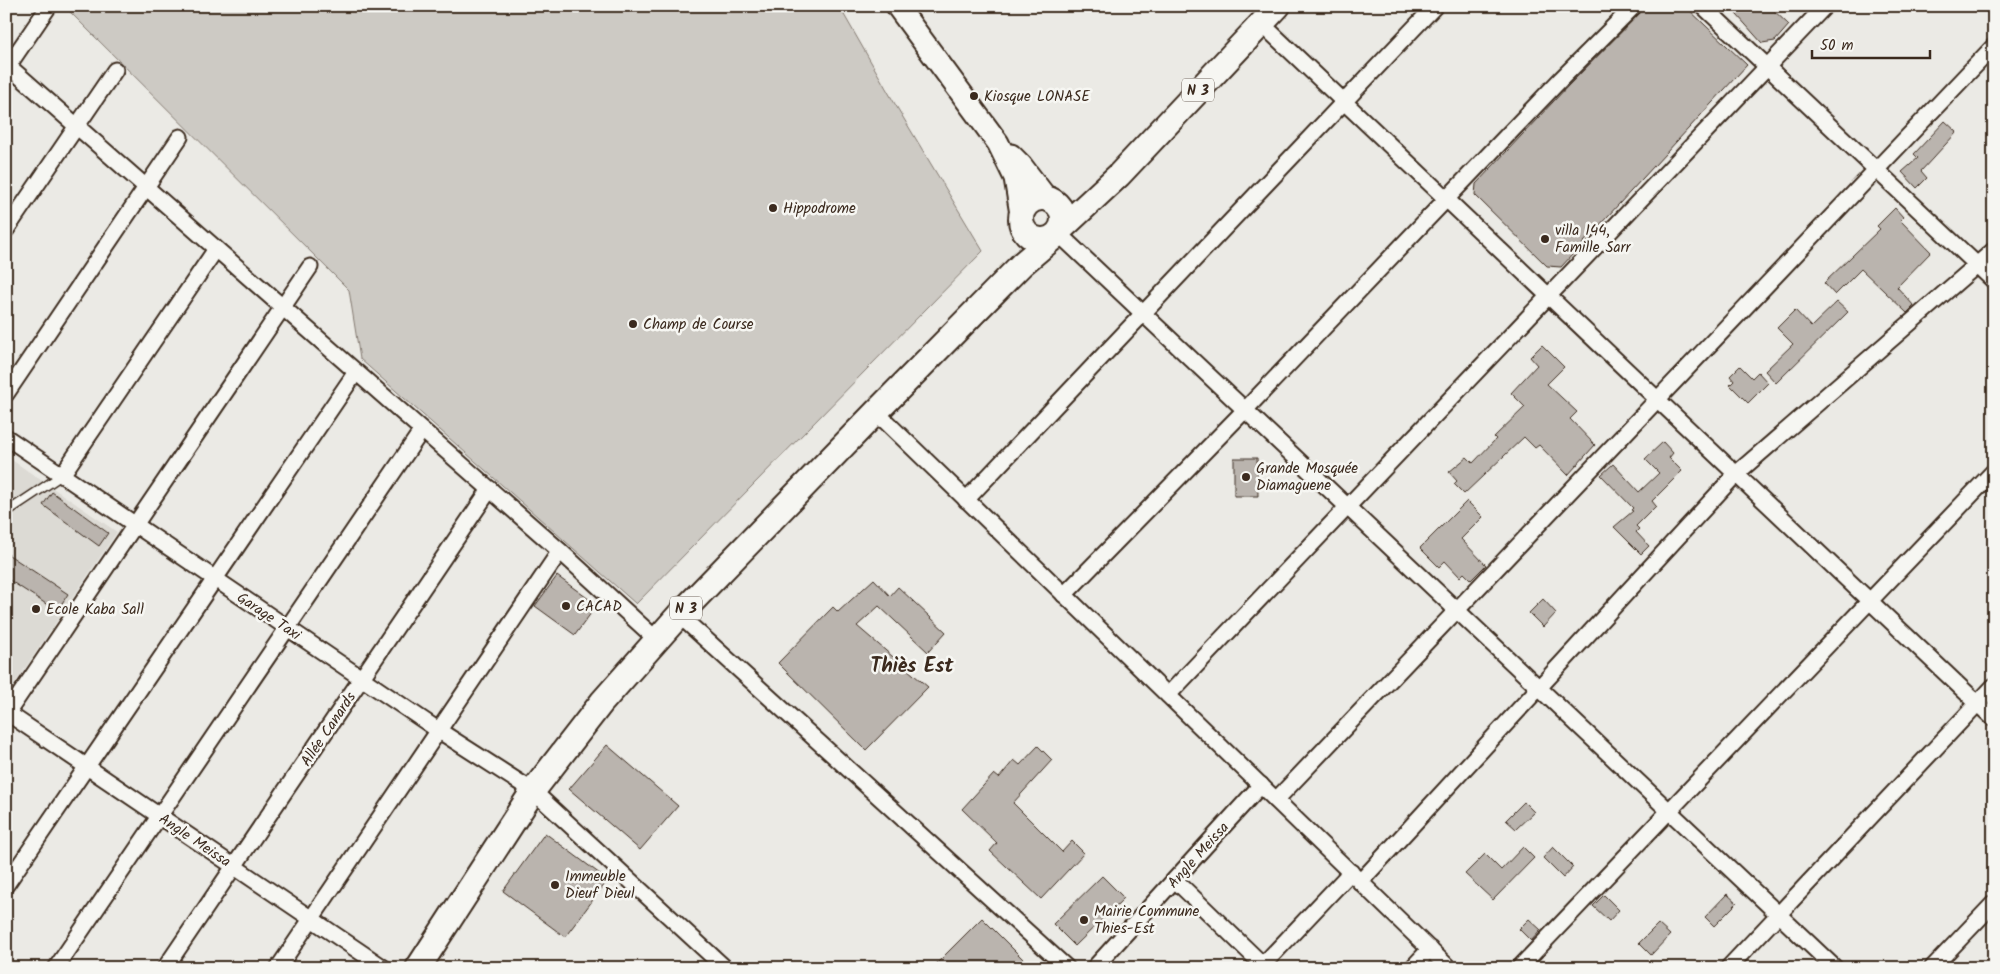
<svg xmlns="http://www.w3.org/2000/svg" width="2000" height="974" font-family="Kalam,sans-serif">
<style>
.built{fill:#dcdad4}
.green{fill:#cdcac4;stroke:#847a71}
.building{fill:#bab4ae;stroke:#3b2a1e}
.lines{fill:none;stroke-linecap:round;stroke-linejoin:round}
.lane-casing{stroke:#3b2a1e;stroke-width:11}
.street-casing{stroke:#3b2a1e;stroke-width:19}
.secondary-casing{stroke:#3b2a1e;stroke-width:25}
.primary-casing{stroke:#3b2a1e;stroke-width:28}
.lane{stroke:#f6f6f2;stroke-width:8}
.street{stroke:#f6f6f2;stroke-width:15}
.secondary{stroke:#f6f6f2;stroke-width:21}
.primary{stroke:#f6f6f2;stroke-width:24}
.poi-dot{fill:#3b2a1e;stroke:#f6f6f2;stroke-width:2}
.labels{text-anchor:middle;stroke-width:5;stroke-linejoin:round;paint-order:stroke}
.shield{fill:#f6f6f2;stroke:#73675e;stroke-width:1}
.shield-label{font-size:14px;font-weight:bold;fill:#3b2a1e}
.poi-label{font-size:15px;fill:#3b2a1e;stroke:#f6f6f2;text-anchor:start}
.street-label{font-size:15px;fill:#3b2a1e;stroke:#f6f6f2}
.district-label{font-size:20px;font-weight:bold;fill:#3b2a1e;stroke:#f6f6f2}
</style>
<rect width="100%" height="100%" fill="#ebeae5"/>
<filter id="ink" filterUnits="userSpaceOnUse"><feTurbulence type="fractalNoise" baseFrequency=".02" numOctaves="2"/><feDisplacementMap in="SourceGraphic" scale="10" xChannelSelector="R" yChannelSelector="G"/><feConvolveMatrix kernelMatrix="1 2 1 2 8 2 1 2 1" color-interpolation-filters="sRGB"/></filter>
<g filter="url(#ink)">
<path class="built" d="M6 456 117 532 11 689 6 686Z"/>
<path class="green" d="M64 6H839L895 104 983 251 636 604 360 359 349 290Z"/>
<g class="building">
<path d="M1647 6H1685L1747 65 1561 267 1547 266 1475 195 1476 184 1568 86Z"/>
<path d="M1729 6H1769L1789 25 1775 41 1762 43Z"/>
<path d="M1945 121 1957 132 1921 171 1927 178 1917 188 1902 172 1918 158 1914 154Z"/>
<path d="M1895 208 1903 217 1900 220 1931 252 1897 287 1914 306 1907 313 1861 269 1835 295 1824 283 1880 229 1877 226Z"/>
<path d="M1837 302 1848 312 1776 383 1765 371 1793 344 1777 328 1795 310 1811 327Z"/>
<path d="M1542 345 1564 367 1547 384 1577 412 1570 419 1595 445 1568 475 1539 445 1535 448 1524 437 1464 494 1454 484 1457 481 1449 472 1467 457 1473 463 1496 439 1494 437 1525 407 1511 393 1537 365 1530 357Z"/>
<path d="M1740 366 1752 378 1758 372 1768 383 1748 403 1730 385 1734 381 1730 376Z"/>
<path d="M1663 442 1673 453 1669 458 1682 471 1652 501 1656 506 1636 526 1639 529 1636 532 1649 546 1641 554 1614 527 1633 511 1631 510 1633 508 1601 475 1613 464 1639 492 1659 473 1645 459Z"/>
<path d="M1234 458H1257L1258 496H1234Z"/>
<path d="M52 492 108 533 99 546 43 505Z"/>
<path d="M1467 501 1483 517 1461 539 1486 565 1471 580 1464 573 1460 577 1445 561 1439 567 1420 548Z"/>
<path d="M6 553 68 594 57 611 6 578Z"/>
<path d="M557 576 597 605 575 635 535 606Z"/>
<path d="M874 579 890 596 898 587 946 632 928 652 879 606 857 626 928 687 866 750 778 663 833 607 838 612Z"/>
<path d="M1543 599 1556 613 1543 627 1529 613Z"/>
<path d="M607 745 678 806 640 850 569 789Z"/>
<path d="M1038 746 1052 760 1013 803 1062 852 1072 841 1084 853 1041 899 990 851 997 843 962 809 994 774 999 778 1014 760 1020 765Z"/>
<path d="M1524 802 1534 812 1516 829 1506 820Z"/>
<path d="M545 833 608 880 565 937 503 891Z"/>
<path d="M1523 847 1534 858 1493 900 1465 874 1485 854 1501 870Z"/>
<path d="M1553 847 1573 867 1563 878 1543 858Z"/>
<path d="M1102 876 1124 898 1075 946 1053 924Z"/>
<path d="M1727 894 1737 903 1714 926 1705 917Z"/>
<path d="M1604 895 1619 910 1609 921 1593 906Z"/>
<path d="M982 918 1032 968H932Z"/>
<path d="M1529 919 1541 930 1531 941 1519 929Z"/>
<path d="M1658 924 1670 935 1651 955 1639 943Z"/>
</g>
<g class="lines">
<g class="lane-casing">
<path id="lane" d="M8 511 62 475"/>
</g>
<g class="street-casing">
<g id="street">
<path d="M1703 6 1994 281"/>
<path d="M1261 23 1994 719"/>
<path d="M6 64 560 551 657 640"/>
<path d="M6 69 49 6"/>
<path d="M6 230 115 70"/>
<path d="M1058 233 1835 968"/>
<path d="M6 394 180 137"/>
<path d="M876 412 1449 968"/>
<path d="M6 437 438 730 533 791 725 968"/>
<path d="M62 475 216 249"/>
<path d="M966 500 1435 6"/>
<path d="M1064 595 1245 410 1561 79 1634 6"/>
<path d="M679 615 1067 968"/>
<path d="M1168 695 1825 6"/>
<path d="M6 712 384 968"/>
<path d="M6 715 310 267"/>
<path d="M1276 800 1994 46"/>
<path d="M1175 880 1266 968"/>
<path d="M1360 882 1736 474 1994 250"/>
<path d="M6 885 356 372"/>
<path d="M56 968 422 430"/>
<path d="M165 968 490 489"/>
<path d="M278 968 560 551"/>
<path d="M1094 968 1261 785"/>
<path d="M1260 968 1351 872"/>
<path d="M1412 968 1430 949"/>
<path d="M1519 968 1994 471"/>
<path d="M1728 968 1994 686"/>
<path d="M1932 968 1994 903"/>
</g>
</g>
<g class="secondary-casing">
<g id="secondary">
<path d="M897 6 998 143 1015 178 1022 220"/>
<path d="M1011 155 1021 165 1047 199"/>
</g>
</g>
<g class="primary-casing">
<g id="primary">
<circle cx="1042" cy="219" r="21"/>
<path d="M1061 229 1119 175 1278 6"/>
<path d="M418 968 533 791 602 702 679 615 876 412 1022 264 1055 236"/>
</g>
</g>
<use href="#lane" class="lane"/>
<use href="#street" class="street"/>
<use href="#secondary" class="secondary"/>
<use href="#primary" class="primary"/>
</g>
</g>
<g class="poi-dot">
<circle cx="974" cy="96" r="5"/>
<circle cx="773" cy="208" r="5"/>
<circle cx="1545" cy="239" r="5"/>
<circle cx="633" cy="324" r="5"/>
<circle cx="1246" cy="477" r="5"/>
<circle cx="566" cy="606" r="5"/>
<circle cx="36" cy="609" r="5"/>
<circle cx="555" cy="885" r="5"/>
<circle cx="1084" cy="920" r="5"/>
</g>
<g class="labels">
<g class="shield">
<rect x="1182" y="78.5" width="32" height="23" rx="4"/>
<rect x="670" y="596.5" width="32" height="23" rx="4"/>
</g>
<g class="shield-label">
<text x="1198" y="95">N 3</text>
<text x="686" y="613">N 3</text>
</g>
<g class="poi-label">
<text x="984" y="101">Kiosque LONASE</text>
<text x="783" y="213">Hippodrome</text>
<text x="1555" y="235">villa 144,<tspan x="1555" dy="17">Famille Sarr</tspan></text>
<text x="643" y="329">Champ de Course</text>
<text x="1256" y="473">Grande Mosquée<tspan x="1256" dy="17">Diamaguene</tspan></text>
<text x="576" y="611">CACAD</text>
<text x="46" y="614">Ecole Kaba Sall</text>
<text x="565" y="881">Immeuble<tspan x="565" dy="17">Dieuf Dieul</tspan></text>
<text x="1094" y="916">Mairie Commune<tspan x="1094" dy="17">Thies-Est</tspan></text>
</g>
<g class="street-label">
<text transform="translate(269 616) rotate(34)" y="5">Garage Taxi</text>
<text transform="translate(328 729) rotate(-56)" y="5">Allée Canards</text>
<text transform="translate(195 840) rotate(34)" y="5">Angle Meissa</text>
<text transform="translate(1198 855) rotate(-48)" y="5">Angle Meissa</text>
</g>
<g class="district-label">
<text x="912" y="672">Thiès Est</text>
</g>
</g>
<rect width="2000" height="974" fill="none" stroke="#f6f6f2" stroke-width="25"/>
<rect x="12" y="12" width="1975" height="949" fill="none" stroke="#3b2a1e" stroke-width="2" filter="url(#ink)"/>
<path d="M1812 50v8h118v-8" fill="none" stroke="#3b2a1e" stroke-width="2.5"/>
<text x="1820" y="50" font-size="15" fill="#3b2a1e" stroke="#f6f6f2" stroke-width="4" paint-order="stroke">50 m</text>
</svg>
